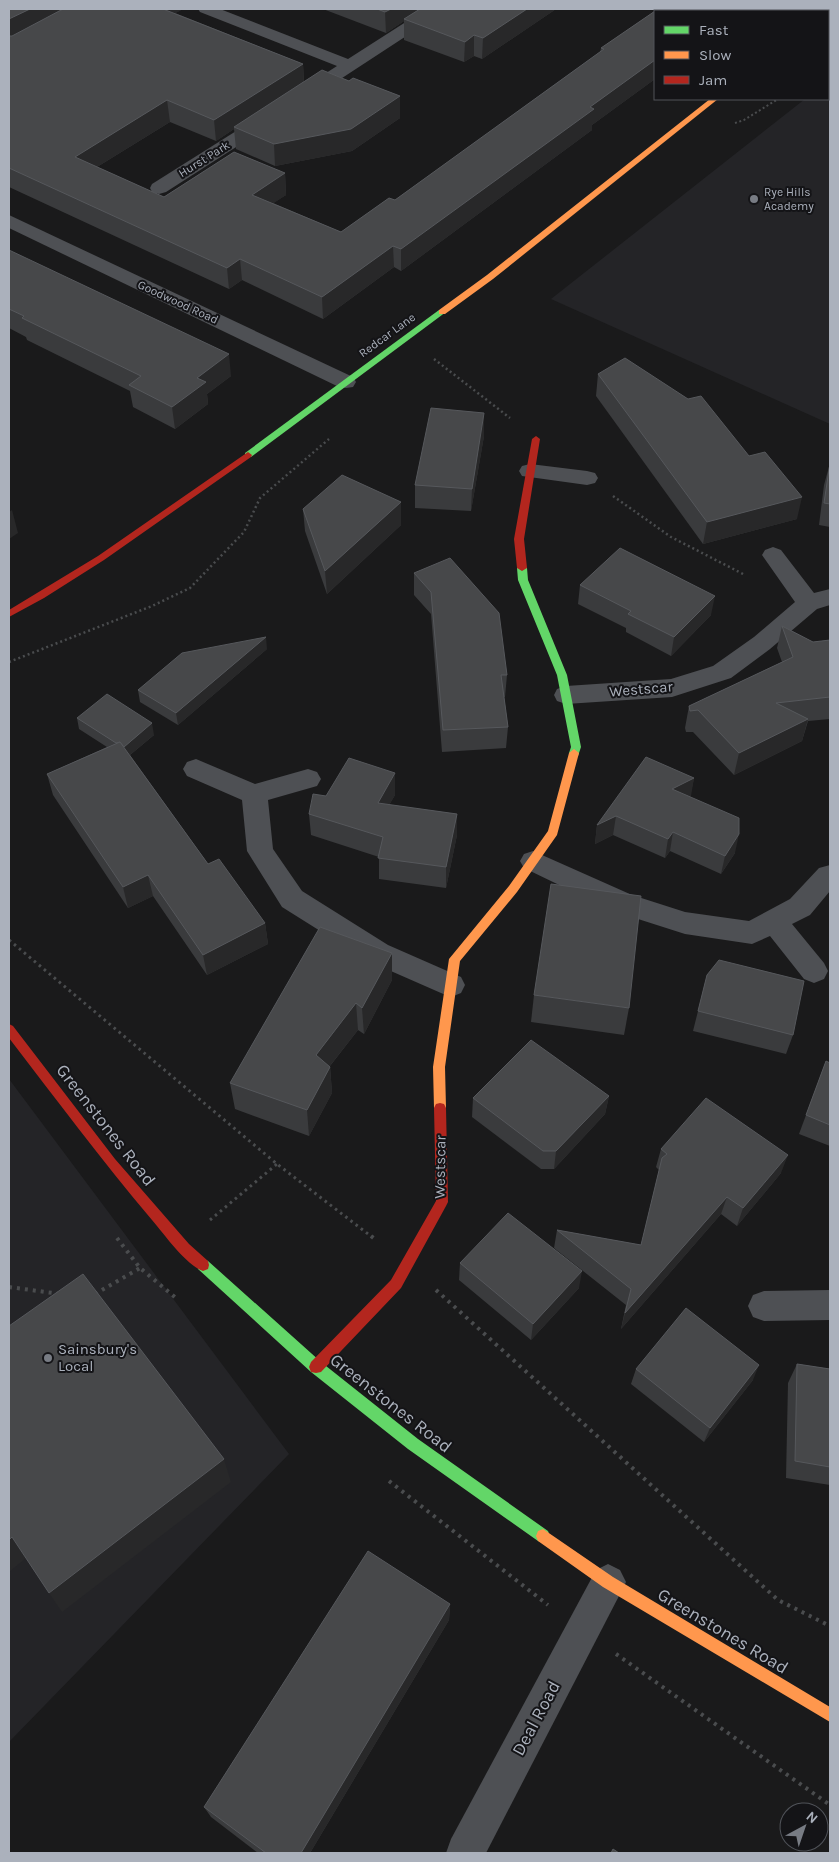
<svg xmlns="http://www.w3.org/2000/svg" width="839" height="1862" font-family="Karla,sans-serif">
<style>
.built{fill:#242427}
.lines{fill:none;stroke-linecap:round;stroke-linejoin:round}
.path-far3{stroke:#4a4c4e;stroke-width:2;stroke-dasharray:2 2.5;stroke-linecap:butt}
.path-far2{stroke:#4a4c4e;stroke-width:2.5;stroke-dasharray:2 3;stroke-linecap:butt}
.path-far1{stroke:#4a4c4e;stroke-width:3;stroke-dasharray:2.5 4;stroke-linecap:butt}
.path{stroke:#4a4c4e;stroke-width:4;stroke-dasharray:3 5;stroke-linecap:butt}
.street{fill:#4e5054;fill-rule:evenodd}
.fast{fill:#63d668;fill-rule:evenodd}
.slow{fill:#ff974d;fill-rule:evenodd}
.jam{fill:#b3261e;fill-rule:evenodd}
.wall{fill:#3a3b3d}
.shaded-wall{fill:#282829}
.building{fill:#47484a;stroke:#56585c}
.poi-dot{fill:#787c84;stroke:#141417;stroke-width:2}
.labels{text-anchor:middle;stroke-width:4;stroke-linejoin:round;paint-order:stroke}
.far-street-label{font-size:12px;fill:#abb1bc;stroke:#141417}
.far-poi-label{font-size:12px;fill:#abb1bc;stroke:#141417;text-anchor:start}
.street-label{font-size:15px;fill:#abb1bc;stroke:#141417}
.poi-label{font-size:15px;fill:#abb1bc;stroke:#141417;text-anchor:start}
.near-street-label{font-size:18px;fill:#abb1bc;stroke:#141417}
</style>
<rect width="100%" height="100%" fill="#1a1a1b"/>
<g class="built">
<path d="M828 93H830V424L551 299 805 99H828Z"/>
<path d="M9 1079 289 1454 9 1742Z"/>
</g>
<g class="lines">
<g class="path-far3">
<path d="M828 82 830 81"/>
<path d="M735 123 744 120 778 99"/>
</g>
<g class="path-far2">
<path d="M434 359 510 418"/>
<path d="M613 496 671 537 745 575"/>
<path d="M9 662 152 606 190 588 244 532 260 498 329 439"/>
</g>
<g class="path-far1">
<path d="M9 940 277 1164 372 1237"/>
<path d="M210 1220 277 1164"/>
</g>
<g class="path">
<path d="M371 1236 376 1240"/>
<path d="M117 1238 140 1268 176 1298"/>
<path d="M9 1287 60 1294"/>
<path d="M436 1290 778 1600 830 1626"/>
<path d="M95 1294 142 1267"/>
<path d="M389 1481 548 1605"/>
<path d="M616 1654 830 1805"/>
</g>
<g class="street">
<path d="M198 9H220L348 59 426 9H445L443 12 310 99 304 100 298 99 295 95 298 91 337 66 200 12Z"/>
<path d="M266 115 272 116 275 120 272 124 166 192 159 194 152 192 150 188 152 184 260 116Z"/>
<path d="M9 215 353 377 356 382 353 387 346 388 339 387 9 228Z"/>
<path d="M530 464 587 471 595 473 598 478 595 483 587 485 522 476 519 471 522 466Z"/>
<path d="M773 547 781 550 814 593 830 589V605L817 609 770 649 731 678 672 697 566 704 557 701 554 695 557 689 566 686 671 679 713 666 754 637 795 602 762 555 765 550Z"/>
<path d="M196 759 255 784 308 769 317 772 321 779 317 786 268 800 273 849 302 891 388 945 461 977 465 985 461 993 451 997 441 993 368 961 282 907 247 851 242 800 187 776 183 769 187 762Z"/>
<path d="M533 851 632 895 685 912 749 921 790 899 819 868 830 865V891L810 915 792 924 824 963 828 971 824 979 814 983 804 979 770 936 752 944 685 934 613 911 524 868 520 861 524 854Z"/>
<path d="M830 1290V1320L764 1321 753 1317 748 1306 753 1295 764 1291Z"/>
<path d="M608 1564 620 1570 626 1582 620 1594 486 1853H446L451 1839 596 1570Z"/>
</g>
<g class="fast">
<path d="M826 9H830V12L824 11Z"/>
<path d="M439 310 446 312 251 457H245V453Z"/>
<path d="M522 565 527 568 528 580 567 675 581 747 578 756 574 757 569 753 571 747 557 675 518 580 517 568Z"/>
<path d="M203 1259 208 1261 321 1362 418 1439 548 1531 550 1536 548 1541 543 1543 538 1541 408 1449 311 1372 198 1269 197 1265 198 1261Z"/>
</g>
<g class="slow">
<path d="M710 99H718L493 279 445 314H439V310L487 275Z"/>
<path d="M574 749 579 753 557 835 517 892 460 961 445 1067 446 1108 444 1112 440 1113 436 1112 434 1108 433 1067 449 959 509 886 548 831 569 753Z"/>
<path d="M543 1529 613 1577 830 1707V1722L603 1587 538 1541 536 1536 538 1531Z"/>
</g>
<g class="jam">
<path d="M536 436 540 439 524 539 527 568 522 571 517 568 514 539 532 439Z"/>
<path d="M248 452 252 455 251 457 104 560 44 598 9 617V610L98 556Z"/>
<path d="M9 1024 13 1026 115 1159 189 1244 208 1261 209 1265 208 1269 203 1271C185 1264 165 1235 152 1220 102 1161 56 1099 9 1038Z"/>
<path d="M440 1103 444 1104 446 1108 448 1202 446 1206 401 1288 321 1372 316 1373 311 1372 309 1367 311 1362 391 1280 436 1201 434 1108 436 1104Z"/>
</g>
</g>
<g class="wall">
<path d="M9 9H183L175 13 303 64 304 82 322 70 349 81 353 78 400 96V118L352 151 275 166 236 149 234 129 216 141 170 122 97 167 164 197 234 152 285 173 286 195 273 203 341 232 389 198 395 200 600 52 601 48 658 9H751L748 11H655V79L592 125V130L401 271 394 267 323 319 242 280 229 289 9 187Z"/>
<path d="M323 9H556L482 59 474 56 464 62 404 40V21L386 33Z"/>
<path d="M9 250 231 376 207 394 208 404 175 429 133 407 130 391 27 340 26 337 9 328Z"/>
<path d="M598 374 749 456 797 519 703 544 596 396Z"/>
<path d="M484 436 471 511 415 508V485Z"/>
<path d="M830 463V527L819 525 824 485Z"/>
<path d="M401 502V525L327 594 305 531 303 509Z"/>
<path d="M414 573 507 675 505 697H504L508 727 506 748 442 752 431 614 414 595Z"/>
<path d="M580 585 711 615 671 656 626 632V628L578 604Z"/>
<path d="M782 626 813 642 830 640V719L808 721 802 741 734 775 693 732H686L685 728 689 706 782 662 777 648Z"/>
<path d="M267 649 178 725 140 702 138 690Z"/>
<path d="M77 718 154 735 130 755 208 864 265 923 268 944 207 975 153 896 128 908 53 795 47 774 107 747 79 729Z"/>
<path d="M694 778 690 797 735 853 721 874 670 851 665 858 613 835 595 844 597 825Z"/>
<path d="M395 795 389 805 457 814V835L446 888 379 879V857L311 835 309 814 326 796Z"/>
<path d="M392 953V980L364 1034 358 1030 330 1066 332 1093 309 1136 235 1109 230 1083Z"/>
<path d="M707 975 793 1035 786 1054 693 1031Z"/>
<path d="M534 995 629 1008 624 1035 531 1022Z"/>
<path d="M826 1061 830 1063V1146L799 1134Z"/>
<path d="M609 1096 605 1114 554 1169H541L472 1117 473 1098Z"/>
<path d="M661 1149 781 1173 737 1226 721 1214 621 1329 626 1305 554 1248 557 1230 641 1245 659 1170 656 1167Z"/>
<path d="M460 1263 579 1288 531 1340 459 1280Z"/>
<path d="M797 1364 830 1369V1485L786 1478 788 1383Z"/>
<path d="M636 1369 753 1380 704 1442 631 1384Z"/>
<path d="M450 1604 449 1620 310 1853H258L211 1817 204 1807Z"/>
</g>
<g class="shaded-wall">
<path d="M30 9H73L9 42V19Z"/>
<path d="M153 9H183L155 25Z"/>
<path d="M391 9H423L404 19V21L386 33 385 12Z"/>
<path d="M527 9H556L482 59 483 38Z"/>
<path d="M726 9H751L748 11H723Z"/>
<path d="M474 35V56L464 62 465 42Z"/>
<path d="M655 60V79L592 125V130L401 271V249L590 107Z"/>
<path d="M303 64 304 84 234 127V129L216 141 214 120Z"/>
<path d="M400 96V118L352 151 275 166 274 144Z"/>
<path d="M167 100 170 122 79 178 75 157Z"/>
<path d="M285 173 286 195 254 216 252 195Z"/>
<path d="M393 246 394 267 323 319 322 297Z"/>
<path d="M240 259 242 280 229 289 227 268Z"/>
<path d="M229 354 231 376 207 394 208 404 175 429 172 407 197 378Z"/>
<path d="M484 413V436L471 511 472 489Z"/>
<path d="M802 497 797 519 703 544 707 522Z"/>
<path d="M401 502V525L327 594 325 571Z"/>
<path d="M12 510 18 533 9 539V512Z"/>
<path d="M715 596 711 615 671 656 674 637Z"/>
<path d="M266 637 267 649 178 725 176 713Z"/>
<path d="M808 719 802 741 734 775 739 753Z"/>
<path d="M152 723 154 735 125 759 123 748Z"/>
<path d="M395 773V795L378 824V803Z"/>
<path d="M694 778 691 796 669 807 672 789Z"/>
<path d="M457 814V835L446 888V867Z"/>
<path d="M616 816 613 835 595 844 597 825Z"/>
<path d="M673 832 670 851 665 858 668 839Z"/>
<path d="M739 834 735 853 721 874 725 856Z"/>
<path d="M148 875 153 896 128 908 123 887Z"/>
<path d="M265 923 268 944 207 975 203 955Z"/>
<path d="M392 953V980L364 1034 362 1008Z"/>
<path d="M356 1003 358 1030 318 1081 316 1055Z"/>
<path d="M330 1067 332 1093 309 1136 307 1110Z"/>
<path d="M609 1096 605 1114 554 1169 556 1151Z"/>
<path d="M788 1155 781 1173 737 1226 743 1208Z"/>
<path d="M727 1197 721 1214 621 1329 625 1313Z"/>
<path d="M582 1271 579 1288 531 1340 533 1324Z"/>
<path d="M759 1365 753 1380 704 1442 710 1428Z"/>
<path d="M224 1459 231 1482 62 1612 49 1593Z"/>
<path d="M12 1537 26 1558 9 1572V1540Z"/>
<path d="M450 1604 449 1620 310 1853H301Z"/>
</g>
<g class="building">
<path d="M9 9H30L9 19Z"/>
<path d="M63 9H163L303 64 214 120 167 100 75 157 164 197 234 152 285 173 252 195 341 232 389 198 395 200 604 49 601 48 658 9H726L723 11H655V60L590 107 594 109 401 249 393 246 322 297 240 259 227 268 9 168V36H12Z"/>
<path d="M377 9H391L385 12Z"/>
<path d="M420 9H527L483 38 474 35 465 42 404 19Z"/>
<path d="M322 70 349 81 353 78 400 96 351 129 274 144 234 127Z"/>
<path d="M9 250 229 354 197 378 206 382 172 407 129 385 141 376 22 318 24 316 9 309Z"/>
<path d="M625 358 688 399 701 396 749 456 765 452 802 497 707 522 598 374Z"/>
<path d="M431 408 484 413 472 489 415 485Z"/>
<path d="M830 463V504L824 503Z"/>
<path d="M342 475 401 502 325 571 303 509Z"/>
<path d="M620 548 715 596 674 637 628 614 631 611 580 585Z"/>
<path d="M450 558 499 613 507 675H501L508 727 443 730 431 592 414 573Z"/>
<path d="M782 626 813 642 830 640V697L776 703 808 719 739 753 698 710 690 711 689 706 793 657Z"/>
<path d="M266 637 176 713 138 690 182 653Z"/>
<path d="M107 694 152 723 124 747 120 742 116 743 77 718Z"/>
<path d="M120 742 208 864 219 859 265 923 203 955 148 875 123 887 47 774Z"/>
<path d="M646 757 694 778 672 789 739 818V834L725 856 673 832 668 839 616 816 597 825Z"/>
<path d="M349 758 395 773 378 803 457 814 446 867 378 858 383 837 309 814 313 794 326 796Z"/>
<path d="M551 884 641 896 629 1008 534 995Z"/>
<path d="M320 927 392 953 362 1008 356 1003 316 1055 330 1067 307 1110 230 1083Z"/>
<path d="M719 960 804 981 793 1035 698 1011 707 975Z"/>
<path d="M531 1040 609 1096 556 1151H543L473 1098Z"/>
<path d="M826 1061 830 1063V1125L806 1115Z"/>
<path d="M706 1098 788 1155 743 1208 727 1197 625 1313 631 1289 557 1230 641 1245 662 1158 667 1154 661 1149Z"/>
<path d="M508 1213 582 1271 533 1324 460 1263Z"/>
<path d="M83 1274 224 1459 49 1593 12 1537 9 1540V1326Z"/>
<path d="M686 1308 759 1365 710 1428 636 1369Z"/>
<path d="M797 1364 830 1369V1467L795 1461Z"/>
<path d="M368 1551 450 1604 301 1853H266L204 1807Z"/>
<path d="M613 1849 619 1853H611Z"/>
</g>
<g class="poi-dot">
<circle cx="754" cy="199" r="5"/>
<circle cx="48" cy="1358" r="5"/>
</g>
<g class="labels">
<g class="far-street-label">
<text transform="translate(204 159) rotate(-32)" y="4">Hurst Park</text>
<text transform="translate(178 302) rotate(25)" y="4">Goodwood Road</text>
<text transform="translate(387 335) rotate(-36)" y="4">Redcar Lane</text>
</g>
<g class="far-poi-label">
<text x="764" y="196">Rye Hills<tspan x="764" dy="14">Academy</tspan></text>
</g>
<g class="street-label">
<text transform="translate(641 689) rotate(-5)" y="5">Westscar</text>
<text transform="translate(440 1167) rotate(-89)" y="5">Westscar</text>
</g>
<g class="poi-label">
<text x="58" y="1354">Sainsbury's<tspan x="58" dy="17">Local</tspan></text>
</g>
<g class="near-street-label">
<text transform="translate(106 1125) rotate(52)" y="6">Greenstones Road</text>
<text transform="translate(391 1403) rotate(38)" y="6">Greenstones Road</text>
<text transform="translate(723 1631) rotate(31)" y="6">Greenstones Road</text>
<text transform="translate(536 1718) rotate(-62)" y="6">Deal Road</text>
</g>
</g>
<rect width="839" height="1862" fill="none" stroke="#abb1bc" stroke-width="20"/>
<rect x="654" y="10" width="175" height="90" fill="#141417" stroke="#505359"/>
<rect x="664" y="26" width="25" height="8" fill="#63d668" stroke="#505359"/>
<text x="699" y="35" font-size="15" fill="#abb1bc">Fast</text>
<rect x="664" y="51" width="25" height="8" fill="#ff974d" stroke="#505359"/>
<text x="699" y="60" font-size="15" fill="#abb1bc">Slow</text>
<rect x="664" y="76" width="25" height="8" fill="#b3261e" stroke="#505359"/>
<text x="699" y="85" font-size="15" fill="#abb1bc">Jam</text>
<g transform="translate(804 1827) rotate(40)"><circle r="24" fill="#141417" stroke="#505359"/>
<path d="M0-4L9 19L0 12L-9 19Z" fill="#787c84"/>
<text y="-8" font-size="14" font-weight="bold" text-anchor="middle" fill="#abb1bc">N</text>
</g>
</svg>
